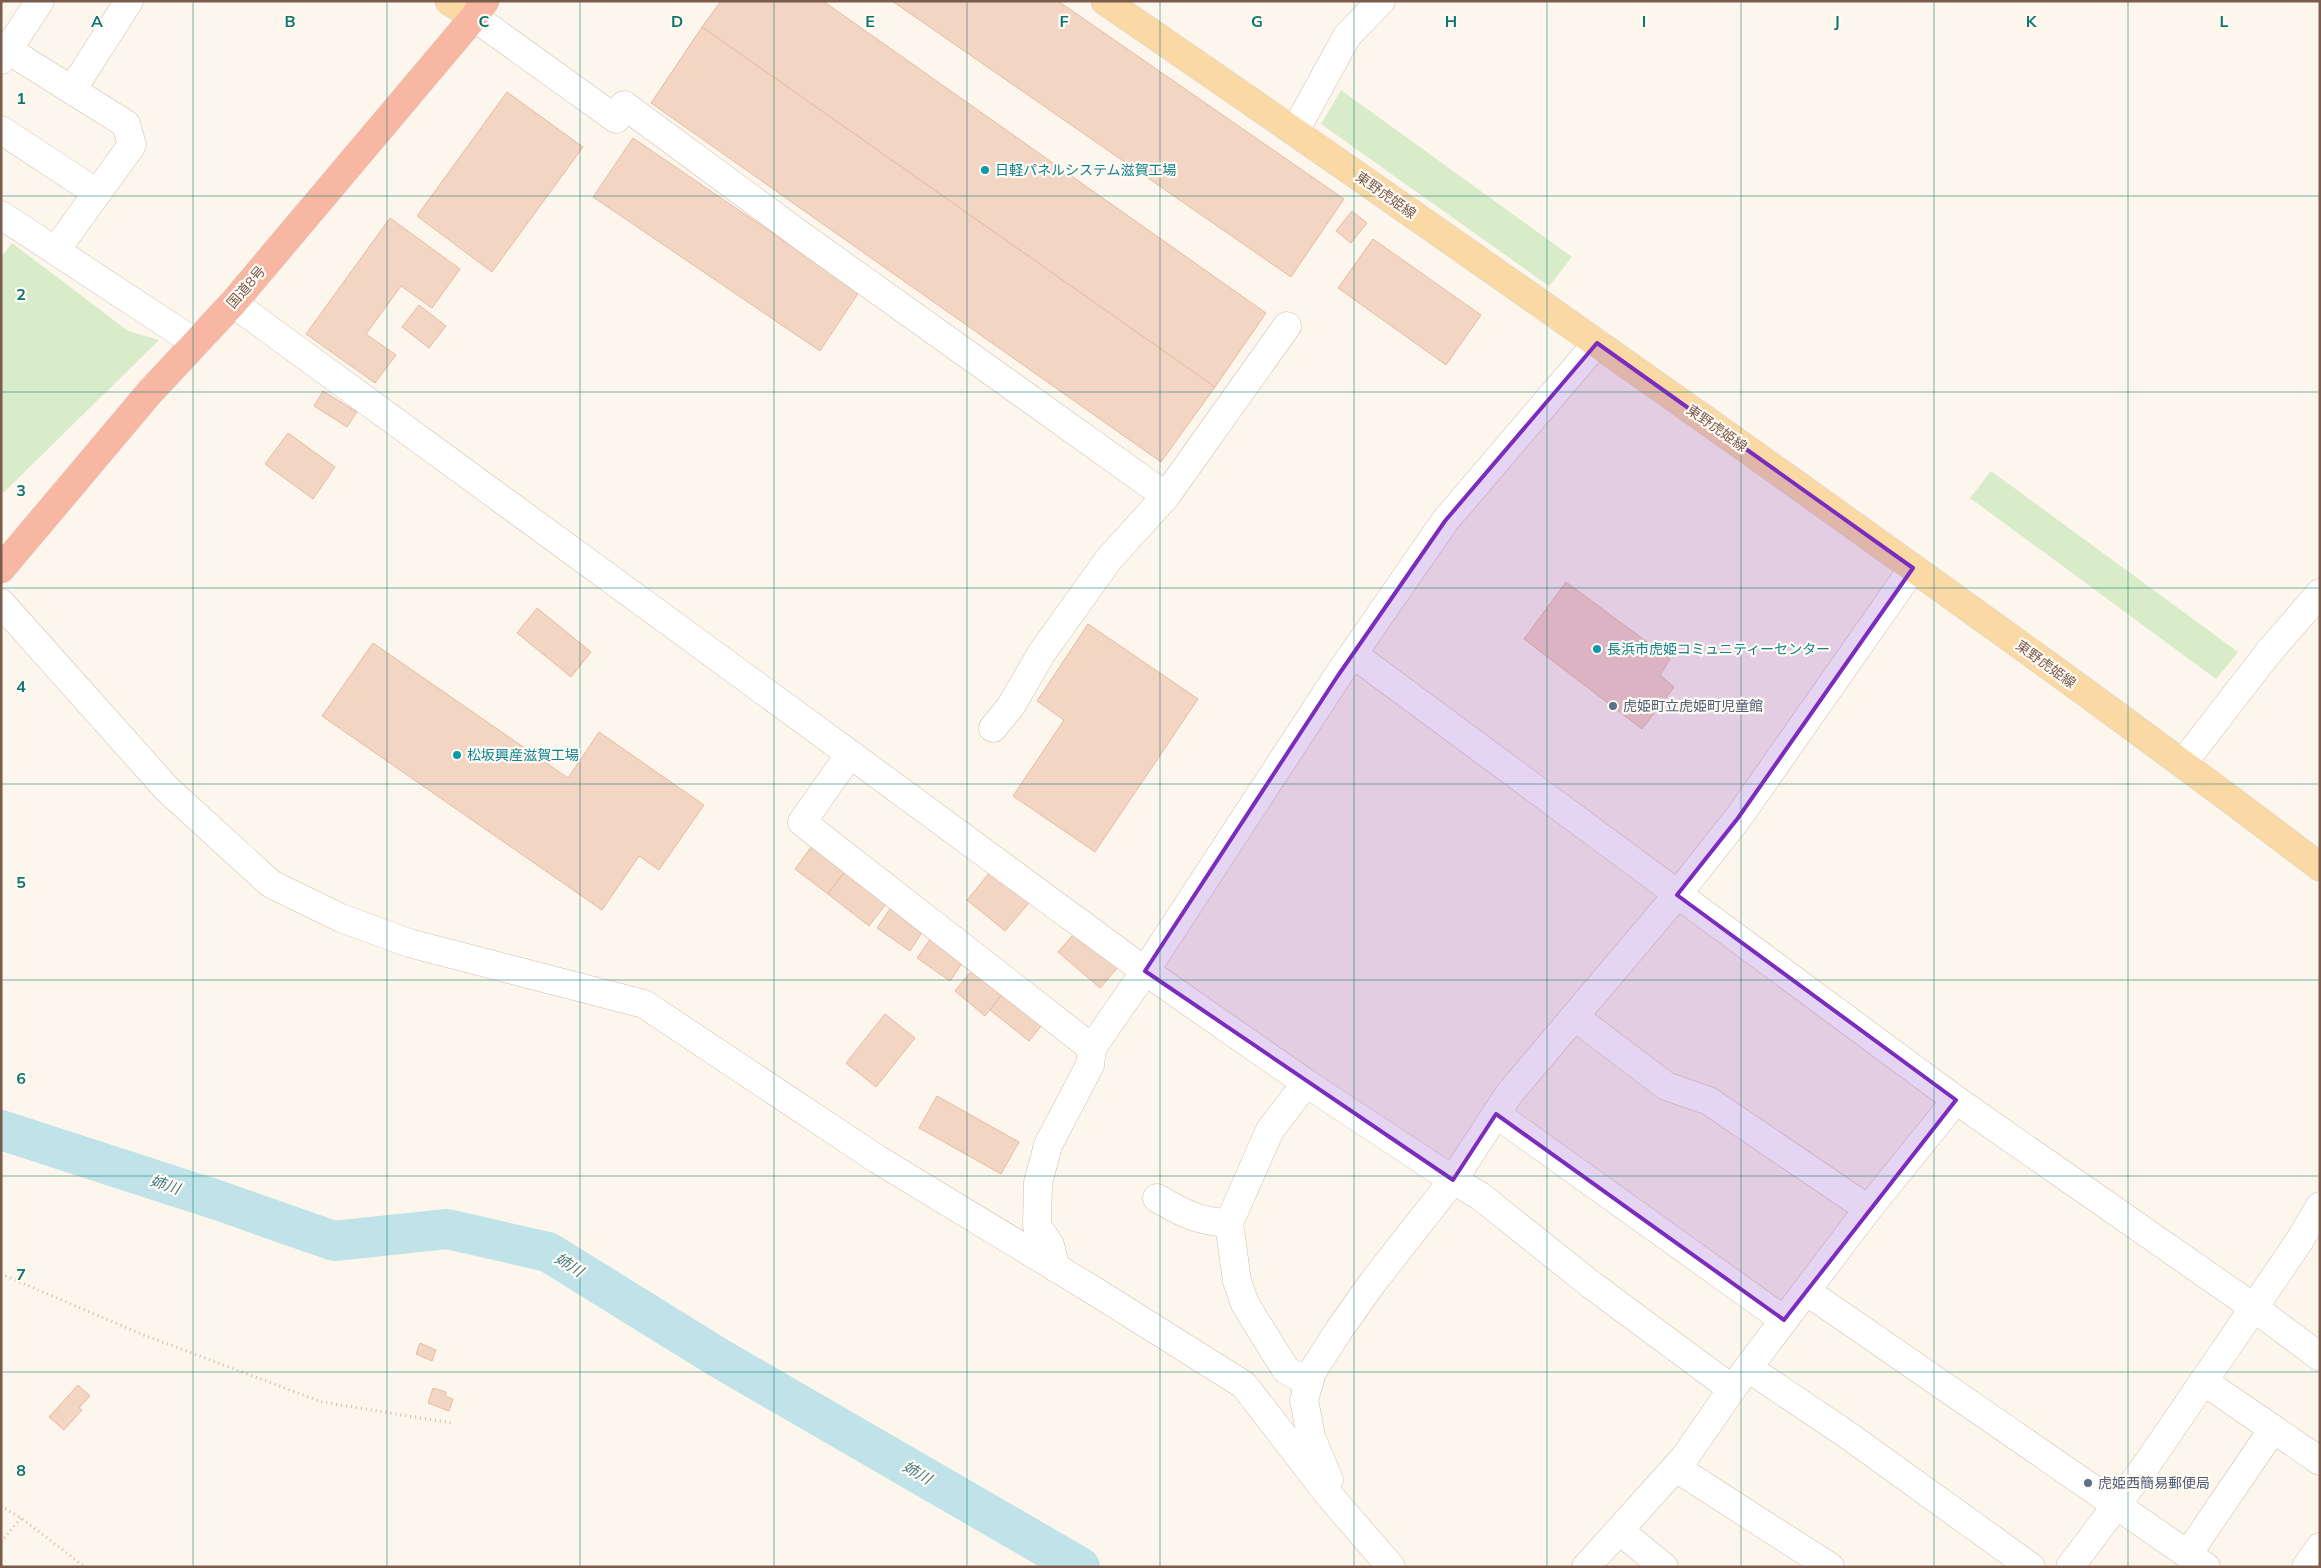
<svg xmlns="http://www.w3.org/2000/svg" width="2321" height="1568" font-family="Mulish,'Noto Sans JP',sans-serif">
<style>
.green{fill:#d8ecc9}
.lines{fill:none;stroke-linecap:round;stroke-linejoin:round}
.river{stroke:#bfe3e8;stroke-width:40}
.building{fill:#f3d5c3;stroke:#e6bba3}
.minor-casing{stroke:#d1beb0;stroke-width:29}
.major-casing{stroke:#dad1cd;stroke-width:29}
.highway-casing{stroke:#dad1cd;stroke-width:29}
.path{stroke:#d9b8a5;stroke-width:3;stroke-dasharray:1 4;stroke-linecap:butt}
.minor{stroke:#fff;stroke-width:28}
.major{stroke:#fbd9a5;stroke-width:28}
.highway{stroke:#f7b7a3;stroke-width:28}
.marked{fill:#7b2cbf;fill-opacity:0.2;stroke:#7b2cbf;stroke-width:4;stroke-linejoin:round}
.grid{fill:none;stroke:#0f766e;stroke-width:1;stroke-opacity:0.55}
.culture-dot{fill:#0f9aa8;stroke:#fffaf3;stroke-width:2}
.service-dot{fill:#5c6f8a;stroke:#fffaf3;stroke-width:2}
.labels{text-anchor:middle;stroke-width:4.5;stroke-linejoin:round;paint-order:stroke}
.culture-label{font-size:14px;fill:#0d838f;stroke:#fffaf3;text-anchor:start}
.street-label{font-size:14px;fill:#7a5c4d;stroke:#fffaf3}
.service-label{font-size:14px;fill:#4e5e75;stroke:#fffaf3;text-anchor:start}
.water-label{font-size:15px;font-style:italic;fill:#437c86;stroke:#fffaf3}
.grid-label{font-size:16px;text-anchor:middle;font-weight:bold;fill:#0f766e;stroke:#fffaf3;stroke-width:4.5;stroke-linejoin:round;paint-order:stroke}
</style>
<rect width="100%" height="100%" fill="#fdf6ec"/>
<g class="green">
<path d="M1341 90 1572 257 1549 286 1321 124Z"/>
<path d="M12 243 128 331 159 340 1 495V257Z"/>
<path d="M1991 471 2238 652 2216 679 1970 498Z"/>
</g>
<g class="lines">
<path class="river" d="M1 1130 217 1200 334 1241 447 1229 548 1252 719 1358 1080 1567"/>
</g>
<g class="building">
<path d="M721 1H823L1266 313 1215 387 702 27Z"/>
<path d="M892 1H1058L1344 199 1291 277Z"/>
<path d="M702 27 1215 387 1161 462 651 103Z"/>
<path d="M507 92 583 147 492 272 417 216Z"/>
<path d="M633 138 859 292 820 351 593 197Z"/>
<path d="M1352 211 1367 223 1351 243 1336 231Z"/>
<path d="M390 218 460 269 432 308 401 286 366 334 396 355 375 383 306 334Z"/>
<path d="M1373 239 1481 315 1446 365 1338 288Z"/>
<path d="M419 305 446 326 429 348 402 327Z"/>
<path d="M323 391 357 412 347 427 314 406Z"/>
<path d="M288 433 335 467 313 499 265 464Z"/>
<path d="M1566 582 1670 659 1660 675 1674 687 1642 729 1524 639Z"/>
<path d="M537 608 591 652 571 677 517 633Z"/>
<path d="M1088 624 1198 699 1095 852 1013 796 1064 720 1037 701Z"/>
<path d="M373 643 568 778 599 732 704 805 659 870 639 856 602 910 322 716Z"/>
<path d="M814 843 847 869 828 894 795 869Z"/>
<path d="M847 869 889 900 869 926 828 894Z"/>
<path d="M991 871 1029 903 1005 931 967 900Z"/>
<path d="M894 903 926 926 910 951 877 928Z"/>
<path d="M1078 929 1120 965 1100 988 1058 952Z"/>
<path d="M936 931 969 953 950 981 917 958Z"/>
<path d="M976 965 1006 989 985 1016 955 991Z"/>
<path d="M1006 989 1046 1020 1029 1041 990 1010Z"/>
<path d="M885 1014 915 1038 876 1087 846 1063Z"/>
<path d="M937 1096 1019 1142 1001 1174 919 1128Z"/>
<path d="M420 1343 436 1350 432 1361 416 1354Z"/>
<path d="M78 1385 90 1396 79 1408 82 1410 64 1430 49 1417Z"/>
<path d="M433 1388 446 1392 445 1396 453 1399 449 1411 428 1403Z"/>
</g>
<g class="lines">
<g class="minor-casing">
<g id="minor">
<path d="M474 17 616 119 624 105 799 234 1166 496 1287 326"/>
<path d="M8 50 126 124 132 145 56 250"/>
<path d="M1 60 40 1"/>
<path d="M72 90 129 1"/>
<path d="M1 130 97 193"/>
<path d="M1295 131 1347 36 1381 1"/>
<path d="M1 215 196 343"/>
<path d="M233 303 850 754 802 822 1092 1048 1090 1065 1048 1145 1038 1183 1037 1226 1050 1245 1056 1268"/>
<path d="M1597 343 1445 521 1337 677 1145 971 1306 1083 1453 1180 1480 1196 1593 1286 1732 1389 1868 1209 1956 1100"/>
<path d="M1 603 167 789 271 884 341 918 409 943 644 1004 877 1159 1088 1287 1244 1385 1328 1494 1391 1567"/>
<path d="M1353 654 1956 1100 2253 1307 2320 1357"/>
<path d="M993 728 1011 706 1041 654 1109 559 1166 496"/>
<path d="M850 754 1145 971 1092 1048"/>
<path d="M2183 763 2268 653 2320 593"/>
<path d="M1575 1017 1666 1086 1709 1101 1868 1209"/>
<path d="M1496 1114 1784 1320"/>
<path d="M1157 1198C1182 1213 1200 1222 1229 1223L1270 1130 1306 1083"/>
<path d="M1229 1223 1237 1281 1245 1304 1286 1370 1309 1383"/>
<path d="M1806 1291 2206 1567"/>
<path d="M1748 1368 1849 1436 2031 1567"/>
<path d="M2203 1381 2320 1461"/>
<path d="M1676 1468 1830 1567"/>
<path d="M1329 1480 1311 1437 1304 1400 1312 1372 1339 1330 1373 1282 1453 1180 1509 1094 1677 895 1738 818 1913 568"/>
<path d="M1620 1531 1664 1567"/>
<path d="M2188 1554 2273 1429"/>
<path d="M1586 1567 1685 1457 1732 1389"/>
<path d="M2070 1567 2145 1467 2298 1243 2320 1206"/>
<path d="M2306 1567 2320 1547"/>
</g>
</g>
<g class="major-casing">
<g id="major">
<path d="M449 1 474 17"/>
<path d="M1105 1C1328 154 1549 309 1769 465 1954 597 2139 729 2320 867"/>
</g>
</g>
<g class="highway-casing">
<path id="highway" d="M1 569 150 392 233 303 474 17 485 1"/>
</g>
<g class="path">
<path d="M1 1274 141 1334 322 1402 452 1423"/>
<path d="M1 1506 21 1518 85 1567"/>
<path d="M1 1542 21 1518"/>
</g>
<use href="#minor" class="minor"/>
<use href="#major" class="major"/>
<use href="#highway" class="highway"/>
</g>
<path class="marked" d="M1597 343 1913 568 1738 818 1677 895 1956 1100 1784 1320 1496 1114 1453 1180 1145 971 1337 677 1445 521Z"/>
<path class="grid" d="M193 1V1567M387 1V1567M580 1V1567M774 1V1567M967 1V1567M1160 1V1567M1354 1V1567M1547 1V1567M1741 1V1567M1934 1V1567M2128 1V1567M1 196H2320M1 392H2320M1 588H2320M1 784H2320M1 980H2320M1 1176H2320M1 1372H2320"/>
<g class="culture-dot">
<circle cx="985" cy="170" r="5"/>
<circle cx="1597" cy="649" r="5"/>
<circle cx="457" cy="755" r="5"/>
</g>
<g class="service-dot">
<circle cx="1613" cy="706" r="5"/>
<circle cx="2088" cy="1483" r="5"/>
</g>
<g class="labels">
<g class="culture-label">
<text x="995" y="175">日軽パネルシステム滋賀工場</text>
<text x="1607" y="654">長浜市虎姫コミュニティーセンター</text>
<text x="467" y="760">松坂興産滋賀工場</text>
</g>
<g class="street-label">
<text transform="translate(1386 195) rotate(35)" y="5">東野虎姫線</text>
<text transform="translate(246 287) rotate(-49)" y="5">国道8号</text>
<text transform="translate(1717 428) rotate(35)" y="5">東野虎姫線</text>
<text transform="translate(2046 664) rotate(36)" y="5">東野虎姫線</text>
</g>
<g class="service-label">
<text x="1623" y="711">虎姫町立虎姫町児童館</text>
<text x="2098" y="1488">虎姫西簡易郵便局</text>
</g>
<g class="water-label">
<text transform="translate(165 1185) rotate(18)" y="5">姉川</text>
<text transform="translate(569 1265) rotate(32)" y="5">姉川</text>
<text transform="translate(917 1473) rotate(30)" y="5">姉川</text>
</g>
</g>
<g class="grid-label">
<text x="97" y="27">A</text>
<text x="290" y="27">B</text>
<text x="484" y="27">C</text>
<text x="677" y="27">D</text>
<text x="870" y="27">E</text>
<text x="1064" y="27">F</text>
<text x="1257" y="27">G</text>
<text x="1451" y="27">H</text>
<text x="1644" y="27">I</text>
<text x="1837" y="27">J</text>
<text x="2031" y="27">K</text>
<text x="2224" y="27">L</text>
<text x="21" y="104">1</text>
<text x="21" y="300">2</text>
<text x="21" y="496">3</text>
<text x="21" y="692">4</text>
<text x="21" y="888">5</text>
<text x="21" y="1084">6</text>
<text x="21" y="1280">7</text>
<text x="21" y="1476">8</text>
</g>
<rect width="2321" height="1568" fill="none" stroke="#7a5c4d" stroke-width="5"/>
</svg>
